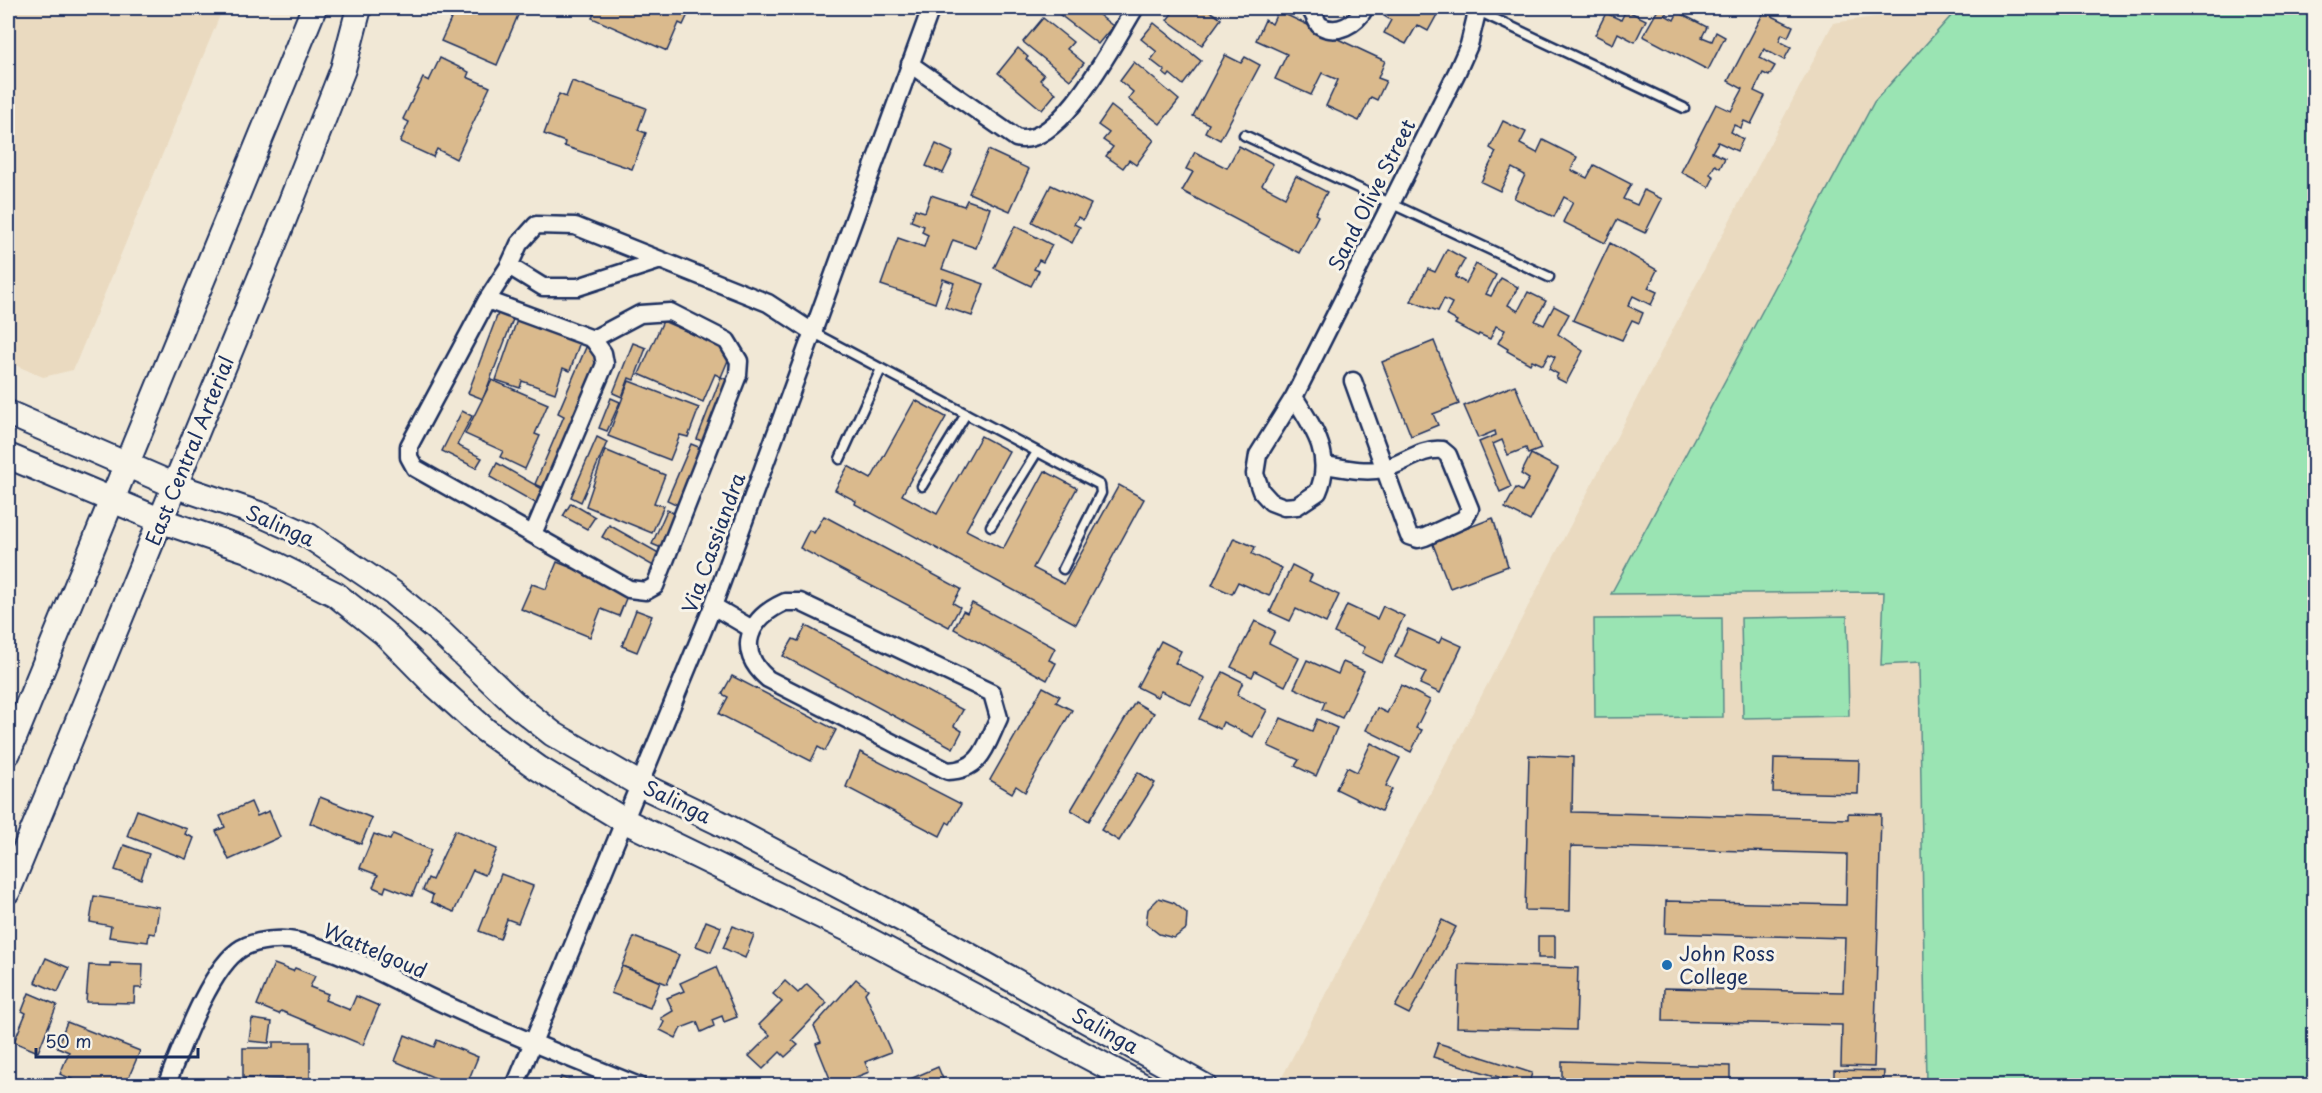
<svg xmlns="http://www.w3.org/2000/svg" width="2322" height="1093" font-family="'Playpen Sans',sans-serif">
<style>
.built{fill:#eadac0}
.green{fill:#9ae4b3;stroke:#5a8a88;stroke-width:1.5}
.building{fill:#daba8d;stroke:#1b2f5e;stroke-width:1.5}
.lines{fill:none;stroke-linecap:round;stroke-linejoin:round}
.lane-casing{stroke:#1b2f5e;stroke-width:13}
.street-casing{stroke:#1b2f5e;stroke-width:21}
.secondary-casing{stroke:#1b2f5e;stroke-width:28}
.lane{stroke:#f7f3e8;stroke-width:8}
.street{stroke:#f7f3e8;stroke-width:16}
.secondary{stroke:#f7f3e8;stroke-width:24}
.poi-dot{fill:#1f6fb2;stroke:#f7f3e8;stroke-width:2}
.labels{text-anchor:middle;stroke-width:6;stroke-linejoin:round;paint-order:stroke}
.street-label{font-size:20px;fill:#1b2f5e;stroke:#f7f3e8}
.poi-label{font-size:20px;fill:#1b2f5e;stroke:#f7f3e8;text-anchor:start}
</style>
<rect width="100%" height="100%" fill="#f1e8d6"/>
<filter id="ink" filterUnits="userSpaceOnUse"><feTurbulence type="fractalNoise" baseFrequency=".0167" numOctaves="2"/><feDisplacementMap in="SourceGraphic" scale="12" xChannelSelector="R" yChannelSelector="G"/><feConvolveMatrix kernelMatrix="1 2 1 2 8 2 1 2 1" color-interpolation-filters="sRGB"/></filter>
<g filter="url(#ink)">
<g class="built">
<path d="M8 8H223L73 370 43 377 8 362Z"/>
<path d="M1935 8H2314V1085L1281 1086 1279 1083 1833 23Z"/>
</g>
<g class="green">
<path d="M1995 8H2314V1085H1926L1919 663 1881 665 1884 592 1611 594 1874 102 1952 15Z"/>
<path d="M1847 616 1849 716 1743 718 1741 618Z"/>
<path d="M1722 618 1723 717 1595 718 1594 619Z"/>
</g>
<g class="building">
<path d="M456 8H521L497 65 441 41Z"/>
<path d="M597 8H691L683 25 679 23 667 51 592 18Z"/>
<path d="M1051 8H1100L1103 10 1099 15 1113 26 1098 44Z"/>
<path d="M1166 8H1205L1221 19 1202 45 1167 20 1173 12Z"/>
<path d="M1389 8H1438L1440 9 1428 31 1417 25 1406 44 1384 33 1391 20 1384 16Z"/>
<path d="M1659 8 1667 12 1665 15 1674 20 1678 12 1707 27 1702 37 1712 41 1716 32 1725 37 1708 70 1643 36Z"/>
<path d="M1626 10 1646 20 1635 42 1618 33 1613 44 1595 35 1606 13 1621 20Z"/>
<path d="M1278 11 1385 61 1378 78 1386 81 1377 100 1371 97 1359 121 1326 106 1338 80 1322 73 1311 95 1275 79 1287 54 1256 40 1265 20 1272 24Z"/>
<path d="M1764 12 1793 26 1788 37 1782 34 1779 41 1791 47 1784 60 1764 49 1760 58 1775 66 1769 76 1763 73 1754 91 1765 96 1751 124 1744 121 1741 128 1734 125 1731 132 1743 139 1737 151 1718 142 1712 152 1725 158 1720 168 1715 165 1710 174 1714 177 1709 187 1681 172 1716 104 1731 111 1743 89 1728 81Z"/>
<path d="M1043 18 1073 42 1067 49 1084 63 1070 80 1023 42Z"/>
<path d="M1154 23 1201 61 1183 85 1170 74 1168 77 1163 73 1165 71 1151 60 1157 52 1141 39Z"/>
<path d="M1018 48 1028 57 1026 59 1044 75 1040 80 1056 93 1042 110 998 73Z"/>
<path d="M1225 55 1241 63 1245 57 1260 65 1220 140 1205 132 1209 124 1193 116Z"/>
<path d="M440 58 469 72 467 77 490 87 456 159 437 149 433 157 400 142 409 122 403 119 423 78 429 81Z"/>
<path d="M1134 62 1179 100 1160 124 1128 99 1133 92 1120 81Z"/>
<path d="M572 81 646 108 638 130 646 133 632 169 564 146 565 142 544 134 559 94 566 97Z"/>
<path d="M1111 106 1154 140 1136 165 1129 160 1123 168 1106 156 1113 147 1103 140 1109 133 1098 125Z"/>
<path d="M1503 121 1526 132 1520 144 1537 153 1543 140 1577 157 1571 170 1587 178 1594 165 1631 184 1623 199 1637 205 1644 190 1662 199 1645 233 1617 220 1605 243 1563 222 1573 202 1564 197 1554 217 1514 198 1525 175 1512 168 1500 191 1481 182 1496 152 1490 148Z"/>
<path d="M936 144 953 152 943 173 926 166Z"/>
<path d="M1239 146 1273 164 1262 185 1285 197 1296 176 1327 192 1315 214 1318 216 1299 253 1182 191 1193 172 1186 169 1195 152 1227 168Z"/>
<path d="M988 150 1029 169 1010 211 969 193Z"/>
<path d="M1051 185 1091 204 1083 220 1078 217 1074 224 1080 227 1072 243 1032 222Z"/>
<path d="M931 195 964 206 967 200 990 208 976 248 953 240 942 269 984 284 972 316 945 307 954 283 943 279 935 303 881 285 898 238 924 247 928 235 922 232 924 226 911 221 915 209 925 212Z"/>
<path d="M1015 226 1052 245 1043 262 1039 260 1034 269 1039 271 1031 286 994 268Z"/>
<path d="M1610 243 1657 270 1648 288 1657 292 1651 305 1633 296 1628 306 1643 313 1639 323 1632 320 1622 340 1573 320Z"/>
<path d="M1447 249 1465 259 1455 277 1466 283 1476 264 1496 275 1486 294 1491 296 1501 278 1518 287 1508 305 1518 311 1528 292 1546 301 1535 321 1544 325 1554 306 1569 314 1558 334 1583 351 1566 383 1556 378 1558 374 1549 369 1555 357 1549 354 1543 365 1532 360 1530 364 1507 351 1508 349 1498 343 1505 330 1496 326 1490 339 1479 334 1478 336 1455 324 1457 321 1446 315 1452 303 1444 299 1438 311 1411 301 1428 269 1435 272Z"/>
<path d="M500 308 515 314 483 399 468 393Z"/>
<path d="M517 320 554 333 582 336 570 371 563 368 555 393 522 381 520 388 496 380Z"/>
<path d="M663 321 732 351 721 377 715 374 703 402 639 374Z"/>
<path d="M1434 341 1459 404 1433 414 1438 425 1411 436 1382 362Z"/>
<path d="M633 343 646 348 634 380 629 378 622 397 613 393Z"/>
<path d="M587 345 602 351 575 413 581 415 549 490 535 484 564 416 558 413Z"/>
<path d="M721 377 732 382 708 444 697 439Z"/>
<path d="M492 380 548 404 535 434 540 436 525 469 500 457 503 451 465 434Z"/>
<path d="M629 381 699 408 688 437 680 435 670 460 608 436Z"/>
<path d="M1515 385 1541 449 1528 454 1526 448 1508 455 1502 440 1493 444 1511 487 1500 492 1479 442 1496 435 1495 431 1478 438 1464 406Z"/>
<path d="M611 398 620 402 607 431 599 428Z"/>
<path d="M915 400 946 417 902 495 937 514 981 436 1009 451 966 530 1003 549 1045 471 1077 488 1033 568 1064 584 1119 485 1144 499 1076 624 855 504 856 501 835 490 848 466 871 479Z"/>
<path d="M462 411 472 416 457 445 482 458 476 468 442 451Z"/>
<path d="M597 437 607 442 581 502 571 497Z"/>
<path d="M691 444 706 450 682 507 667 500Z"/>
<path d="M605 450 665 475 654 503 664 506 652 533 586 506Z"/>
<path d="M1531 454 1558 468 1530 521 1505 508 1516 488 1522 491 1529 479 1521 474Z"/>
<path d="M497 463 546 491 539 505 490 477Z"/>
<path d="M571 503 595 517 587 529 563 516Z"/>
<path d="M667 510 680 516 666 550 652 544Z"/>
<path d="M824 516 961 589 953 603 960 607 949 627 800 548 809 530 814 533Z"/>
<path d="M1493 518 1508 566 1450 588 1432 542Z"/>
<path d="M609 525 664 556 657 568 602 537Z"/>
<path d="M1234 538 1255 547 1252 554 1282 568 1269 596 1238 582 1232 594 1212 585Z"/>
<path d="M557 562 629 591 619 616 601 609 590 637 521 609 532 584 546 589Z"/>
<path d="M1292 565 1312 575 1309 581 1339 595 1326 623 1296 609 1290 621 1270 612Z"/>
<path d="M972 603 1055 648 1049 660 1056 663 1047 680 954 629 963 611 967 613Z"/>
<path d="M1347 605 1377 619 1383 606 1404 616 1382 663 1362 653 1365 647 1334 633Z"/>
<path d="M636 610 652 616 637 652 622 646Z"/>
<path d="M1255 621 1275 631 1269 643 1299 658 1285 686 1255 671 1252 677 1231 667Z"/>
<path d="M806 626 963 710 954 726 962 731 953 748 783 656 793 639 798 641Z"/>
<path d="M1408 629 1439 643 1442 637 1462 646 1440 693 1420 684 1426 672 1395 657Z"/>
<path d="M1161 641 1181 651 1175 663 1205 678 1191 705 1161 691 1157 697 1137 687Z"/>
<path d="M1307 660 1338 674 1343 662 1364 671 1342 718 1322 709 1325 702 1294 688Z"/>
<path d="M1223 672 1243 682 1237 695 1267 710 1253 737 1223 722 1220 729 1199 719Z"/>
<path d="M732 676 836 730 825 751 818 747 811 761 719 714 728 697 722 694Z"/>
<path d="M1401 685 1430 700 1416 728 1422 730 1411 752 1366 730 1377 708 1387 713Z"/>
<path d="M1043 687 1060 696 1056 702 1072 710 1025 792 1016 786 1012 793 990 780Z"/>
<path d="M1135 702 1154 713 1089 821 1071 810Z"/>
<path d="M1281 718 1312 731 1317 719 1337 728 1316 776 1295 766 1299 760 1268 746Z"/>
<path d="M1371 743 1400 758 1386 786 1392 789 1381 811 1336 789 1347 767 1357 772Z"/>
<path d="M860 752 961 804 950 824 947 822 940 836 846 787Z"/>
<path d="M1529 755 1573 757 1572 812 1848 819V813L1881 814 1874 1067 1841 1066 1842 1025 1663 1021 1664 988 1843 992 1845 938 1665 933 1666 901 1846 905 1847 854 1571 846 1570 911 1525 910Z"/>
<path d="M1774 758 1859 760 1858 794 1773 792Z"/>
<path d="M1138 772 1155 783 1119 841 1101 830Z"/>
<path d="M320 797 372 818 361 844 310 823Z"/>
<path d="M251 802 257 816 269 811 280 837 229 860 216 831 225 827 220 816Z"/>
<path d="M137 810 187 829 185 834 194 838 186 859 127 836Z"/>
<path d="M455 830 497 849 485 875 473 870 454 912 431 902 433 895 423 890 428 878 432 880Z"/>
<path d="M374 834 390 840 393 834 431 850 412 896 386 886 384 892 373 887 378 875 360 868Z"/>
<path d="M124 845 149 854 141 879 115 870Z"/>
<path d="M501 874 533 886 518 923 507 919 500 939 479 931Z"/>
<path d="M94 896 159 907 155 934 149 933 148 942 109 937 111 926 90 922Z"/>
<path d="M1159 898 1174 903 1187 913 1186 929 1174 938 1159 934 1146 924 1148 909Z"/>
<path d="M1442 920 1456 927 1409 1014 1395 1007Z"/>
<path d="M706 921 721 927 711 952 696 946Z"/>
<path d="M733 926 754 935 745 958 723 948Z"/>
<rect x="1538" y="936" width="17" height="22"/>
<path d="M634 937 679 955 667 984 622 966Z"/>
<path d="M46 958 69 968 58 992 35 982Z"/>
<path d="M110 963 143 964 142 988H135L134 1003 86 1002 89 965 110 966Z"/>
<path d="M274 964 293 971 295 968 315 976 310 987 328 994 325 1000 350 1010 356 996 379 1006 363 1045 281 1011 279 1014 257 1005Z"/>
<path d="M1459 964 1578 968 1576 1030 1457 1027Z"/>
<path d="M622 966 660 982 650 1008 611 993Z"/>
<path d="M716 967 737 1017 724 1022 722 1016 712 1020 714 1026 701 1032 697 1022 681 1028 676 1038 660 1030 664 1022 661 1018 673 1011 667 998 684 991 680 983Z"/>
<path d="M856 979 868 989 865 993 891 1052 865 1062 869 1072 833 1086 816 1044 821 1042 814 1026Z"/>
<path d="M785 981 798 993 807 984 827 1003 792 1040 798 1045 785 1057 780 1052 763 1069 749 1056 770 1035 759 1025 782 1002 773 994Z"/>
<path d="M29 993 57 1005 38 1052 14 1042 26 1013 22 1011Z"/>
<path d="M252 1019 272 1022 269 1043 249 1041Z"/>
<path d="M67 1022 140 1051 125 1086H88L60 1074 69 1052 57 1047Z"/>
<path d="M405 1035 434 1047 437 1040 478 1057 466 1086H454L395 1061Z"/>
<path d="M273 1042H310V1080L243 1078V1048H273Z"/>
<path d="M1438 1043 1532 1073 1528 1086 1433 1057Z"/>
<path d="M1562 1061 1730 1066V1086H1562Z"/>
<path d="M938 1067 946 1086H894Z"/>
<path d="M1834 1070 1884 1071 1883 1086H1834Z"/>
<path d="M228 1076 249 1086H224Z"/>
<path d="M561 1077 582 1086H558Z"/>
</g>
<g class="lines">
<g class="lane-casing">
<g id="lane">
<path d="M1478 11 1684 108"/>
<path d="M1244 135 1549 277"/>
<path d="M814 333 1100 485 1101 493 1063 569"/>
<path d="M840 459 881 369"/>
<path d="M922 486 966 414"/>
<path d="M991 526 1037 452"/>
</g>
</g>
<g class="street-casing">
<g id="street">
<path d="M1310 8 1319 25C1337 36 1356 24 1365 8"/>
<path d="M910 64 1016 138C1060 150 1115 40 1135 8"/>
<path d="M658 261 578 287H543L509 266 519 244 536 225 575 226 768 303 814 333"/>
<path d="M487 300 593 339 640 314 670 312 727 341 739 361 738 375 655 586 646 591 629 589 415 468 409 457V446L487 300 509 266"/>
<path d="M1294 397C1313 427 1334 456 1318 492L1297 506 1284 507 1271 502 1261 491 1255 474 1258 455 1294 397 1457 72 1469 45 1478 8"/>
<path d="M1325 465C1344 468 1364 473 1383 469 1402 465 1422 447 1442 450L1448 455 1470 509 1464 519 1425 537 1418 539 1409 536 1406 528 1353 381"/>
<path d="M533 534 605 364 603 353 593 339"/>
<path d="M785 602H800L992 693 999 718C986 745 982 770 948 771L768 679C734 650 749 618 785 602Z"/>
<path d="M713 606 752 629"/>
<path d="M166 1086C180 1051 210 966 242 948 257 940 280 938 296 941 347 952 395 981 442 1003 507 1033 573 1060 639 1086"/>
<path d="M515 1086 713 606 931 8"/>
</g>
</g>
<g class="secondary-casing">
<g id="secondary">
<path d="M8 413 176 486 262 515 309 536 393 593 440 632 514 703 553 734 641 785 718 822 932 935 1204 1086"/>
<path d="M8 456 162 521 247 550 335 594 384 633 433 683 485 730 538 768 625 821 850 930 1143 1086"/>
<path d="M8 753 314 8"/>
<path d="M8 891 279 232 343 69 359 8"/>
</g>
</g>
<use href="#lane" class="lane"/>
<use href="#street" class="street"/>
<use href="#secondary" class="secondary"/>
</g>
</g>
<circle class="poi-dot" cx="1667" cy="965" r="6"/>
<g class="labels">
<g class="street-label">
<text transform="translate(1372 195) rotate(-63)" y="7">Sand Olive Street</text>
<text transform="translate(190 451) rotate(-68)" y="7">East Central Arterial</text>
<text transform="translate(280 526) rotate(24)" y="7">Salinga</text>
<text transform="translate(714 543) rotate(-70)" y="7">Via Cassiandra</text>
<text transform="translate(677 802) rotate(26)" y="7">Salinga</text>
<text transform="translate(375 951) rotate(23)" y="7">Wattelgoud</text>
<text transform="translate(1105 1031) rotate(29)" y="7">Salinga</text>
</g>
<g class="poi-label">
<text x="1679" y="961">John Ross<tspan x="1679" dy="23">College</tspan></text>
</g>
</g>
<rect width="2322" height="1093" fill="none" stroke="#f7f3e8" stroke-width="30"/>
<rect x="15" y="15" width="2292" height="1063" fill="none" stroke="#1b2f5e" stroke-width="2" filter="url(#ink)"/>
<path d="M36 1048v9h162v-9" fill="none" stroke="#1b2f5e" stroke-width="3"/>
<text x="45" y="1048" font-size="18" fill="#1b2f5e" stroke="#f7f3e8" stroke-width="4.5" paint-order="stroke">50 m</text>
</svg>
